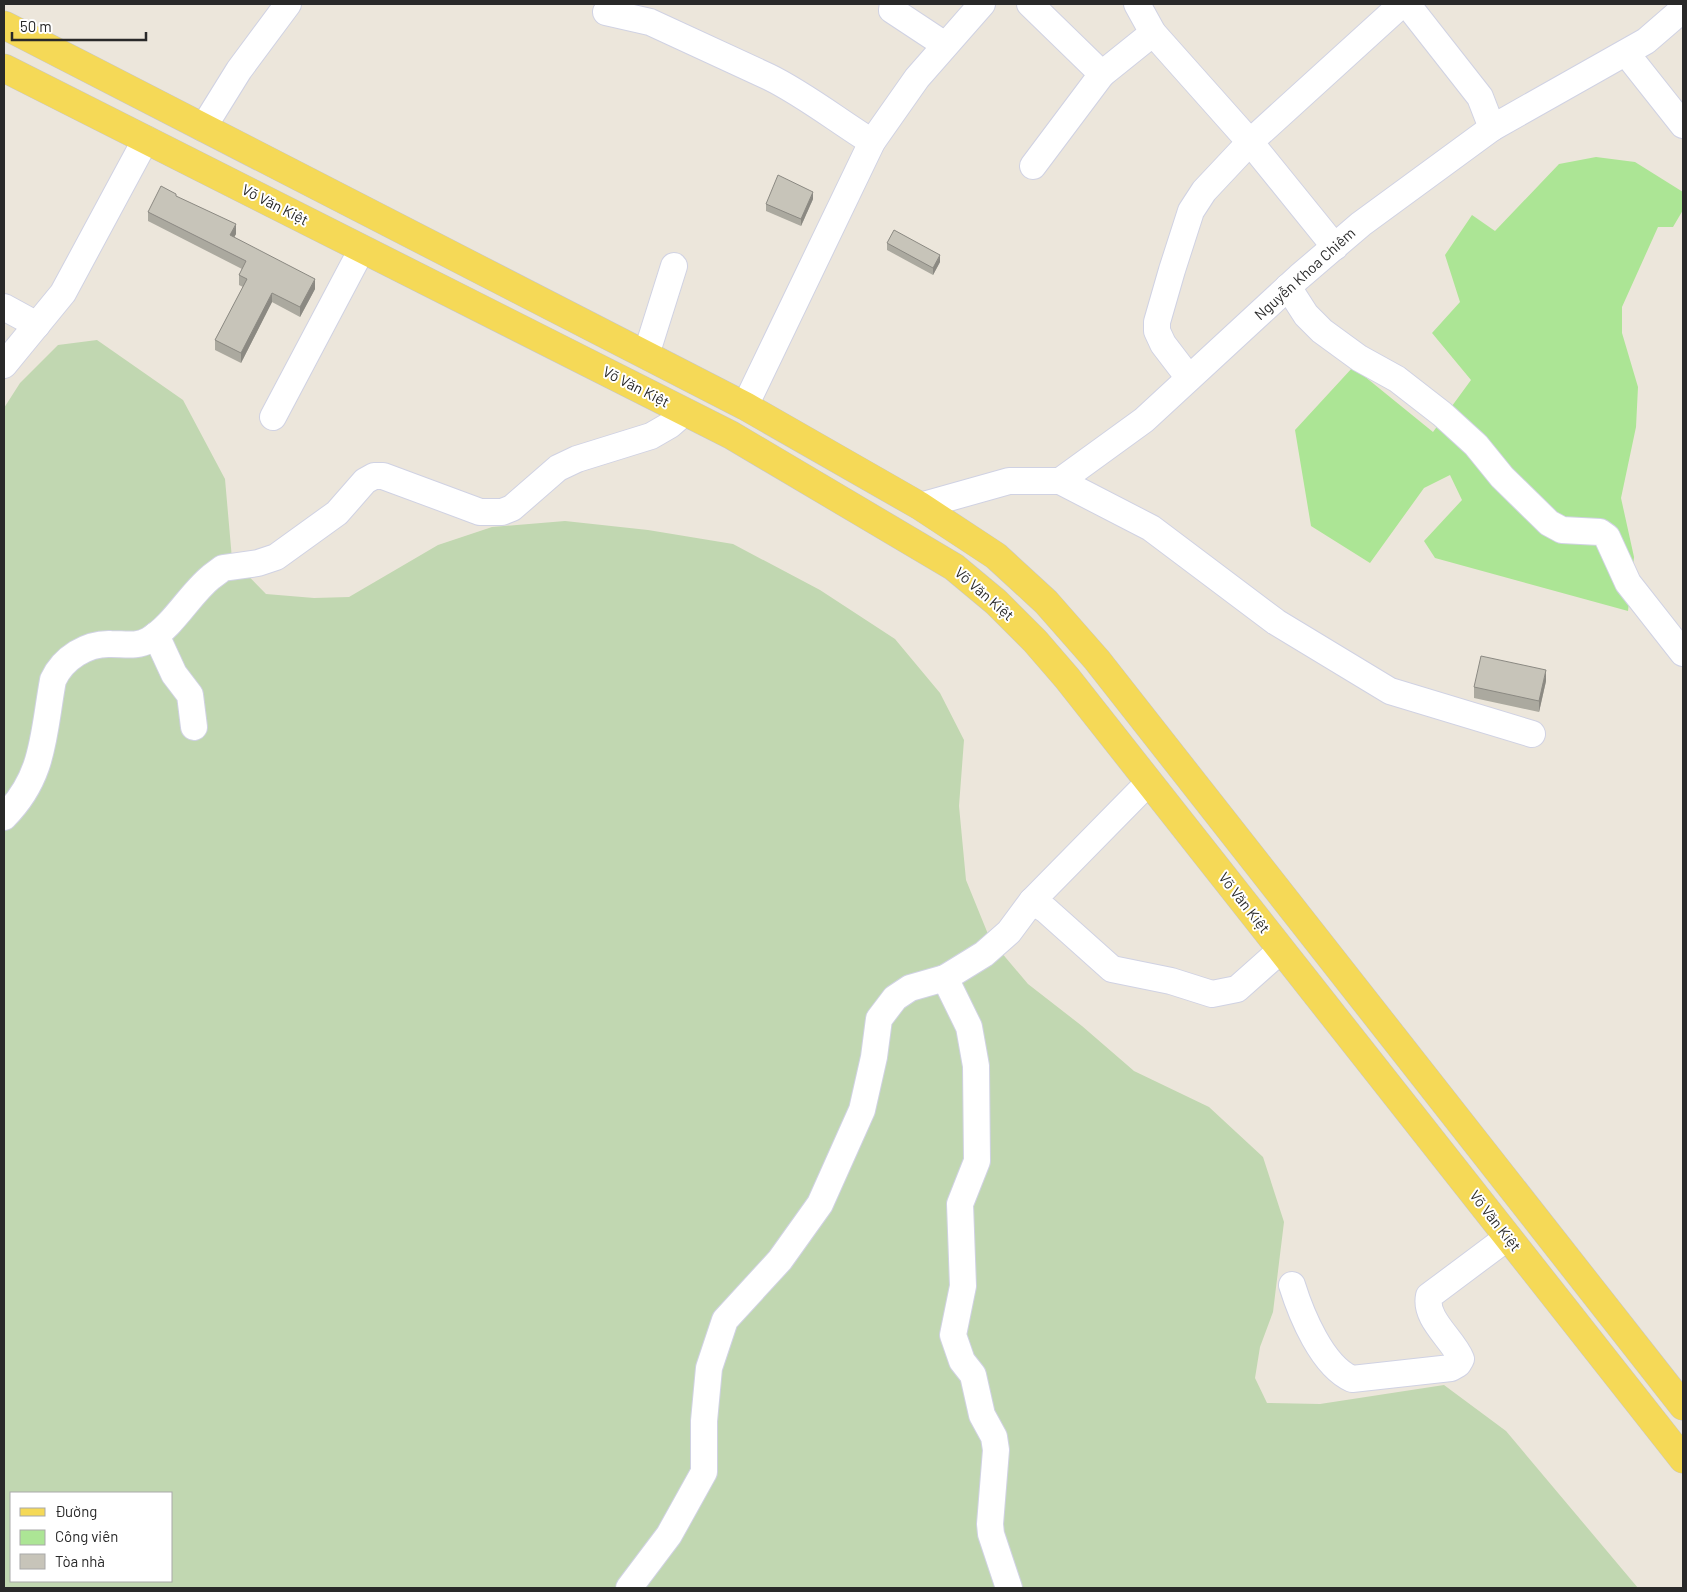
<svg xmlns="http://www.w3.org/2000/svg" width="1687" height="1592" font-family="Barlow,sans-serif">
<style>
.green{fill:#ace595}
.cemetery{fill:#c1d7b1;fill-rule:evenodd}
.lines{fill:none;stroke-linecap:round;stroke-linejoin:round}
.minor-casing{stroke:#d0d2e3;stroke-width:28}
.major-casing{stroke:#c7c7c7;stroke-width:29}
.minor{stroke:#fff;stroke-width:26}
.major{stroke:#f5d957;stroke-width:28}
.wall{fill:#aba99f}
.shaded-wall{fill:#8b8982}
.building{fill:#c7c4b9;stroke:#8b8982}
.labels{text-anchor:middle;stroke-width:4;stroke-linejoin:round;paint-order:stroke}
.street-label{font-size:15px;fill:#292929;stroke:#fff}
</style>
<rect width="100%" height="100%" fill="#ece6db"/>
<path class="green" d="M1596 157 1635 162 1683 192V210L1673 227H1658L1622 307V333L1638 387 1636 427 1621 498 1634 557 1628 611 1435 558 1424 541 1462 500 1450 475 1424 488 1370 563 1311 526 1295 430 1353 367 1433 432 1471 380 1432 333 1460 302 1445 255 1472 215 1495 231 1559 164Z"/>
<path class="cemetery" d="M97 340 183 400 225 479 232 559 266 594 314 598 349 597 438 545 492 527 565 521 648 530 733 544 820 590 895 639 940 693 964 740 959 806 966 880 990 939 1028 984 1082 1026 1134 1071 1209 1107 1263 1157 1284 1222 1273 1312 1260 1347 1255 1378 1267 1403 1320 1404 1444 1385 1506 1431 1638 1588H4V408L20 383 58 345ZM11 1493H171V1581H11Z"/>
<g class="lines">
<g class="minor-casing">
<g id="minor">
<path d="M893 4 892 10 945 45"/>
<path d="M1030 4 1102 74 1153 33"/>
<path d="M1137 4 1153 33 1250 142 1335 247"/>
<path d="M1407 4 1480 97 1492 128"/>
<path d="M606 12 650 22 769 77C804 94 838 121 872 142"/>
<path d="M1626 53 1683 125"/>
<path d="M203 128 239 70 288 4"/>
<path d="M1033 166 1102 74"/>
<path d="M1288 287 1306 315 1322 331 1359 358 1397 379 1442 414 1476 445 1502 477 1549 523 1562 530 1600 532 1607 537 1628 583 1683 653"/>
<path d="M4 307 37 325"/>
<path d="M646 355 674 266"/>
<path d="M4 365 63 293 146 139"/>
<path d="M1189 378 1163 344 1157 331V322L1172 270 1191 211 1204 191 1250 142 1402 4"/>
<path d="M745 406 872 142 917 78 982 4"/>
<path d="M273 417 362 249"/>
<path d="M1060 481 1151 528 1276 622 1390 691 1532 734"/>
<path d="M920 506 1009 481H1060L1144 420 1299 277 1361 224 1492 128 1646 41 1683 9"/>
<path d="M156 635 174 674 190 695 194 727"/>
<path d="M4 817C45 776 43 734 53 680 63 658 87 643 111 644 125 644 137 647 149 640 174 625 189 595 211 577L223 568 258 563 276 557 337 513 365 481 374 476H383L480 512H502L512 508 558 468 577 459 651 436 670 425 685 412"/>
<path d="M1032 901 1148 783"/>
<path d="M945 978 969 1027 976 1066 977 1161 960 1204 963 1286 953 1335 962 1361 973 1375 982 1415 994 1437 996 1450 990 1524 991 1534 1009 1588"/>
<path d="M1292 1285C1301 1314 1322 1366 1352 1379L1451 1368 1458 1364 1461 1359C1453 1339 1424 1319 1429 1296L1508 1237"/>
<path d="M629 1588 669 1535 704 1472V1421L709 1368 725 1320 780 1260 820 1204 862 1110 874 1057 879 1019 895 998 910 988 945 978 984 954 1009 932 1032 901 1046 910 1112 969 1171 981 1212 994 1237 989 1281 950"/>
</g>
</g>
<g class="major-casing">
<g id="major">
<path d="M4 25 745 406 920 506 996 556 1046 602 1097 660 1683 1406"/>
<path d="M4 68 731 435 954 567 996 602 1035 641 1067 678 1683 1459"/>
</g>
</g>
<use href="#minor" class="minor"/>
<use href="#major" class="major"/>
</g>
<g class="wall">
<path d="M176 196 236 234 234 237 315 289 300 317 272 302 241 363 215 350V340L243 287 239 285V275L242 269 148 221V212Z"/>
<path d="M813 199 801 226 766 211V204Z"/>
<path d="M887 243 940 262 933 275 887 250Z"/>
<path d="M1546 681 1539 712 1474 698V687Z"/>
</g>
<g class="shaded-wall">
<path d="M813 192V199L801 226V219Z"/>
<path d="M236 224V234L230 245V235Z"/>
<path d="M940 255V262L933 275V268Z"/>
<path d="M315 279V289L300 317V307Z"/>
<path d="M272 293V302L241 363V353Z"/>
<path d="M1546 670V681L1539 712V701Z"/>
</g>
<g class="building">
<path d="M778 175 813 192 801 219 766 204Z"/>
<path d="M161 186 176 194V196L236 224 230 235 315 279 300 307 272 293 241 353 215 340 247 279 239 275 246 261 148 212Z"/>
<path d="M894 230 940 255 933 268 887 243Z"/>
<path d="M1481 656 1546 670 1539 701 1474 687Z"/>
</g>
<g class="labels">
<g class="street-label">
<text transform="translate(275 205) rotate(27)" y="5">Võ Văn Kiệt</text>
<text transform="translate(1305 274) rotate(-42)" y="5">Nguyễn Khoa Chiêm</text>
<text transform="translate(636 387) rotate(27)" y="5">Võ Văn Kiệt</text>
<text transform="translate(984 594) rotate(41)" y="5">Võ Văn Kiệt</text>
<text transform="translate(1244 903) rotate(52)" y="5">Võ Văn Kiệt</text>
<text transform="translate(1495 1221) rotate(52)" y="5">Võ Văn Kiệt</text>
</g>
</g>
<rect width="1687" height="1592" fill="none" stroke="#292929" stroke-width="10"/>
<rect x="10" y="1492" width="162" height="90" fill="#ffffff" stroke="#a9a9a9"/>
<rect x="20" y="1508" width="25" height="8" fill="#f5d957" stroke="#a9a9a9"/>
<text x="55" y="1517" font-size="15" fill="#292929">Đường</text>
<rect x="20" y="1530" width="25" height="15" fill="#ace595" stroke="#a9a9a9"/>
<text x="55" y="1542" font-size="15" fill="#292929">Công viên</text>
<rect x="20" y="1554" width="25" height="15" fill="#c7c4b9" stroke="#a9a9a9"/>
<text x="55" y="1567" font-size="15" fill="#292929">Tòa nhà</text>
<path d="M12 32v8h134v-8" fill="none" stroke="#292929" stroke-width="2.5"/>
<text x="20" y="32" font-size="15" fill="#292929" stroke="#ffffff" stroke-width="4" paint-order="stroke">50 m</text>
</svg>
